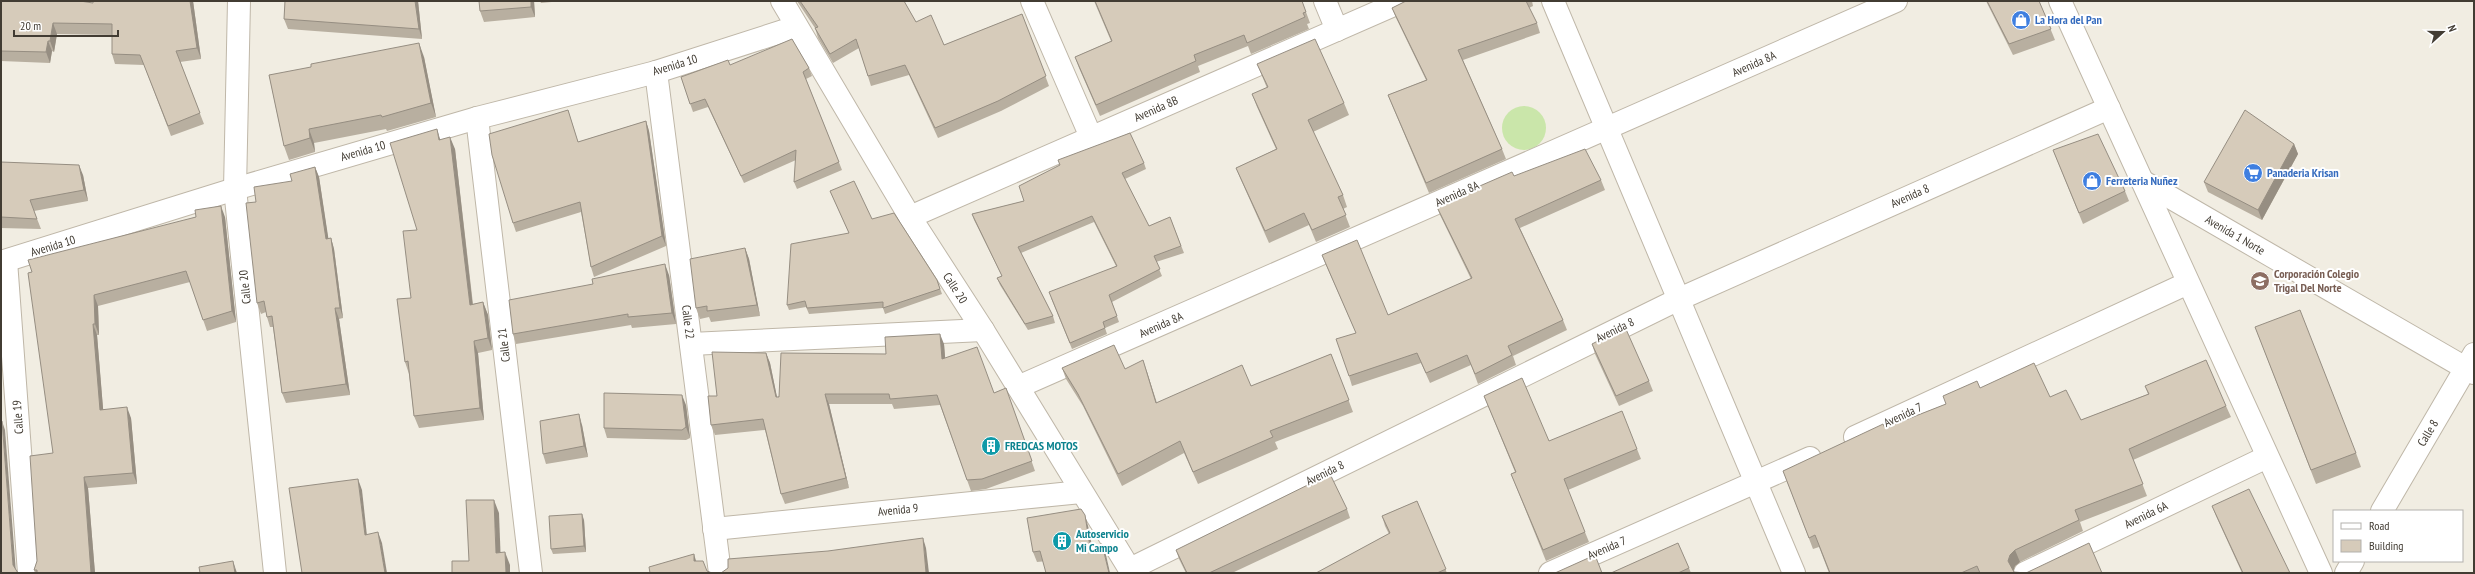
<svg xmlns="http://www.w3.org/2000/svg" width="2475" height="574" font-family="'PT Sans Narrow',sans-serif">
<style>
.green{fill:#cae6aa}
.lines{fill:none;stroke-linecap:round;stroke-linejoin:round}
.minor-casing{stroke:#bfb7a8;stroke-width:24}
.minor{stroke:#fff;stroke-width:22}
.wall{fill:#b8afa0}
.shaded-wall{fill:#968e82}
.building{fill:#d6cbba;stroke:#968e82}
.labels{text-anchor:middle;stroke-width:4;stroke-linejoin:round;paint-order:stroke}
.shop-label{font-size:12px;font-weight:bold;fill:#366cbe;stroke:#fff;text-anchor:start}
.street-label{font-size:12px;fill:#423c33;stroke:#fff}
.education-label{font-size:12px;font-weight:bold;fill:#785e54;stroke:#fff;text-anchor:start}
.culture-label{font-size:12px;font-weight:bold;fill:#0d838f;stroke:#fff;text-anchor:start}
</style>
<rect width="100%" height="100%" fill="#f1ede2"/>
<circle class="green" cx="1524" cy="128" r="22"/>
<g class="lines">
<g class="minor-casing">
<g id="minor">
<path d="M239 1 235 189 275 573"/>
<path d="M782 1 910 217 983 330 1132 573"/>
<path d="M1032 1 1091 137"/>
<path d="M1325 1 1337 30"/>
<path d="M1553 1 1794 573"/>
<path d="M2060 1 2321 573"/>
<path d="M656 72 720 573"/>
<path d="M477 118 531 573"/>
<path d="M2142 181 2474 373"/>
<path d="M910 217 1403 1"/>
<path d="M6 261 29 573"/>
<path d="M1 262 235 189 477 118 656 72 796 27"/>
<path d="M691 344 983 330"/>
<path d="M1018 387 1896 1"/>
<path d="M1855 437 2188 283"/>
<path d="M2382 511 2474 354"/>
<path d="M714 529 1081 492"/>
<path d="M1130 569 1677 300 2109 108"/>
<path d="M1550 573 1810 458"/>
<path d="M2025 573 2267 457"/>
<path d="M2346 573 2353 561"/>
</g>
</g>
<use href="#minor" class="minor"/>
</g>
<g class="wall">
<path d="M1 1 93 3 193 1 201 59 180 62 204 124 171 136 144 65 115 64 112 54V35L57 34 54 52 52 51 50 63 1 61Z"/>
<path d="M285 1H418L422 39 288 29 284 19Z"/>
<path d="M534 1 535 17 484 22 480 11Z"/>
<path d="M540 1H562L541 3Z"/>
<path d="M797 1H904L916 22 944 45 1022 14 1049 86 1001 111 938 138 909 75 871 86 859 48 833 63 818 38 815 28Z"/>
<path d="M1094 1H1302L1310 23 1307 24 1309 29 1251 54 1248 46 1198 66 1200 72 1100 116 1079 68 1075 57 1111 41Z"/>
<path d="M1406 1H1532L1533 6 1529 8 1537 23 1540 33 1463 60 1502 149 1506 159 1429 193 1392 105 1388 95 1426 80 1396 18 1392 8Z"/>
<path d="M1986 1H2039L2055 40 2013 55Z"/>
<path d="M424 57 436 117 387 131 386 129 314 143 315 152 289 160 284 146 269 75Z"/>
<path d="M1257 64 1344 103 1349 115 1313 132 1343 195 1347 207 1343 209 1350 227 1316 242 1309 225 1269 243 1241 180 1236 168 1276 149 1257 107 1252 94 1267 88Z"/>
<path d="M730 65 809 68 812 76 806 79 842 170 797 189 794 182 796 160 744 183 708 107 693 112 681 77Z"/>
<path d="M568 110 578 142 646 121 649 131 666 246 594 277 591 267 581 212 516 232 513 223Z"/>
<path d="M441 140 455 149 473 304 483 302 488 315 492 350 478 353 484 420 419 428 414 416 409 374 405 362 411 298 417 230Z"/>
<path d="M2294 144 2298 154 2262 220 2208 192 2204 182Z"/>
<path d="M2053 150 2125 191 2129 201 2083 224Z"/>
<path d="M1 162 83 175 88 201 34 211 41 229 1 228Z"/>
<path d="M1144 163 1146 169 1125 179 1149 226 1170 217 1184 253 1156 262 1162 276 1112 302 1119 322 1105 328 1107 334 1072 349 1051 298 1116 266 1094 222 1021 253 1053 316 1055 323 1028 330 1000 285 997 278 1002 276 974 220 972 214 1024 201Z"/>
<path d="M315 167 319 177 328 238H331L334 249 343 318 339 319 350 395 286 403 282 393 273 327H270L267 317 266 312 261 314 257 303 256 202 292 181Z"/>
<path d="M1514 176 1601 180 1605 190 1520 228 1563 320 1567 330 1513 356 1516 365 1478 384 1471 365 1430 383 1421 363 1352 386 1349 376 1356 333 1326 265 1322 255 1388 315 1471 279 1440 215 1436 205Z"/>
<path d="M830 191 872 219 937 280 942 294 885 314 883 308 809 314 806 307 789 310 787 305 849 233Z"/>
<path d="M225 217 236 322 207 331 190 282 98 306 99 335H97L103 409 131 418 137 484 88 488 95 573H35L34 570 37 561 53 453 32 272Z"/>
<path d="M745 248 749 259 760 316 711 322 709 317 700 319 696 308Z"/>
<path d="M669 275 676 324 632 328 631 325 516 344 513 334Z"/>
<path d="M2255 327 2356 453 2361 467 2316 484Z"/>
<path d="M944 344 945 358 994 393 1006 388 1035 471 986 489 971 491 940 405 894 409 892 404H829L849 488 785 504 781 494 765 430 715 435 711 425 766 353 770 363 777 397 886 354Z"/>
<path d="M1592 344 1649 381 1653 391 1619 406 1595 354Z"/>
<path d="M1331 354 1353 412 1275 442 1278 449 1198 484 1184 453 1122 486 1083 406 1066 379 1062 368 1125 369 1147 372 1157 403 1251 386Z"/>
<path d="M2145 386 2226 406 2231 417 2133 460 2147 496 2080 522 2083 531 2020 562 2015 566 2013 570 2014 572 2026 573H2102H1829L1819 547 1813 549 1783 471 1885 428 1946 404 2050 397 2081 420 2148 394Z"/>
<path d="M1484 396 1549 441 1637 449 1641 459 1568 490 1589 542 1546 561 1511 474 1515 472Z"/>
<path d="M686 405 690 438 686 440 607 438 604 428Z"/>
<path d="M582 425 588 457 546 464 543 454Z"/>
<path d="M1417 501 1447 573H1316L1389 534 1385 526 1382 516Z"/>
<path d="M2212 506 2290 573H2242L2216 516Z"/>
<path d="M1347 509 1350 518 1232 573H1186L1179 559 1176 550Z"/>
<path d="M584 520 586 552 553 554 551 549Z"/>
<path d="M1088 526 1092 546 1106 555 1037 562 1033 552Z"/>
<path d="M1689 568 1691 573H1611Z"/>
</g>
<g class="shaded-wall">
<path d="M190 1H193L201 59 197 48Z"/>
<path d="M415 1H418L422 39 419 29Z"/>
<path d="M531 1H534L535 17 531 7Z"/>
<path d="M53 23 57 34 54 52 50 41Z"/>
<path d="M48 41 52 51 50 63 46 52Z"/>
<path d="M419 43 424 57 436 117 431 103Z"/>
<path d="M646 121 649 131 666 246 662 236Z"/>
<path d="M309 129 314 143 315 152 310 138Z"/>
<path d="M437 129 441 142 439 140Z"/>
<path d="M450 137 455 149 474 317 470 305Z"/>
<path d="M2294 144 2298 154 2262 220 2258 210Z"/>
<path d="M79 165 83 175 88 201 84 190Z"/>
<path d="M315 167 319 177 330 249 326 239Z"/>
<path d="M221 206 225 217 236 322 232 311Z"/>
<path d="M331 238 334 249 343 318 340 308Z"/>
<path d="M745 248 749 259 760 316 757 305Z"/>
<path d="M665 264 669 275 676 324 672 313Z"/>
<path d="M94 295 98 306 99 335 95 324Z"/>
<path d="M483 302 488 315 492 350 488 338Z"/>
<path d="M335 308 339 319 350 395 346 384Z"/>
<path d="M93 324 97 335 104 420 100 410Z"/>
<path d="M940 334 944 344 946 369 942 359Z"/>
<path d="M474 341 478 353 484 420 480 408Z"/>
<path d="M766 353 770 363 779 407 776 397Z"/>
<path d="M1143 360 1147 372 1160 415 1156 403Z"/>
<path d="M825 394 829 404 849 488 846 478Z"/>
<path d="M682 395 686 405 690 438 686 427Z"/>
<path d="M127 407 131 418 137 484 133 473Z"/>
<path d="M579 414 582 425 588 457 584 446Z"/>
<path d="M2 421 5 430 16 573 13 565Z"/>
<path d="M84 477 88 488 95 573H91Z"/>
<path d="M358 479 362 490 368 545 365 535Z"/>
<path d="M494 500 499 513 501 566 496 553Z"/>
<path d="M582 514 584 520 586 552 584 546Z"/>
<path d="M1085 515 1088 526 1094 557 1090 547Z"/>
<path d="M378 532 382 543 387 573H385Z"/>
<path d="M923 538 926 548 929 573H926Z"/>
<path d="M1102 544 1106 555 1110 573H1109Z"/>
<path d="M2015 550 2020 562 2015 566 2013 572 2008 561 2010 555Z"/>
<path d="M505 552 510 565V573H506Z"/>
<path d="M694 554 697 564 694 561Z"/>
<path d="M233 561 237 573H235Z"/>
</g>
<g class="building">
<path d="M1 1H80L93 3V1H190L197 48 176 51 200 113 168 126 140 55 112 54V24L53 23 50 41H48L46 52 1 51Z"/>
<path d="M285 1H415L419 29 284 19Z"/>
<path d="M479 1H531V7L480 11Z"/>
<path d="M800 1H904L916 22 931 15 944 45 1022 14 1046 76 998 101 935 128 905 65 868 76 856 39 830 54 815 28 818 27Z"/>
<path d="M1095 1H1302L1306 12 1303 13 1305 17 1247 43 1244 35 1194 55 1196 61 1096 105 1075 57 1112 41Z"/>
<path d="M1406 1H1526L1537 23 1458 50 1502 149 1426 183 1388 95 1427 80 1392 8Z"/>
<path d="M1987 1H2039L2051 29 2009 44Z"/>
<path d="M792 39 809 68 803 72 839 162 794 182 796 150 741 176 705 99 690 104 681 77 728 60 730 65Z"/>
<path d="M1315 39 1344 103 1308 120 1343 195 1338 197 1346 215 1312 230 1304 213 1265 231 1236 168 1277 149 1252 94 1268 87 1257 64Z"/>
<path d="M419 43 431 103 382 117 381 115 309 129 310 138 284 146 269 75 311 67V64Z"/>
<path d="M568 110 578 142 646 121 662 236 591 267 580 202 513 223 492 155 489 134Z"/>
<path d="M2245 110 2294 144 2258 210 2204 182Z"/>
<path d="M437 129 439 140 450 137 470 305 483 302 488 338 474 341 480 408 414 416 408 361 405 362 397 299 411 298 403 231 417 230 390 143Z"/>
<path d="M1130 133 1144 163 1122 173 1149 226 1170 217 1181 246 1154 256 1160 269 1109 295 1117 316 1103 322 1105 328 1070 343 1049 292 1117 266 1092 216 1018 247 1053 316 1025 324 997 278 1002 276 972 214 1024 201 1019 186 1060 165 1058 160Z"/>
<path d="M2098 134 2125 191 2079 213 2053 150Z"/>
<path d="M1585 149 1601 180 1515 219 1563 320 1508 346 1512 355 1475 374 1467 355 1426 373 1417 353 1349 376 1336 339 1356 333 1322 255 1357 240 1388 315 1472 278 1436 205 1512 172 1514 176Z"/>
<path d="M1 162 79 165 84 190 30 200 37 219 1 217Z"/>
<path d="M315 167 326 239 331 238 340 308H335L346 384 282 393 272 316 267 317 264 301 257 303 246 203 256 202 254 187 292 181 290 174Z"/>
<path d="M854 181 872 219 894 213 937 280 940 289 883 308V302L807 308 805 301 787 305 791 244 849 233 830 191Z"/>
<path d="M221 206 232 311 203 320 186 271 94 295 95 324H93L100 410 127 407 133 473 84 477 91 573H37V570H34L37 561 30 456 53 453 28 273 32 272 28 260 196 217 195 210Z"/>
<path d="M745 248 757 305 707 311V306L696 308 690 259Z"/>
<path d="M665 264 672 313 628 317V314L513 334 509 300 593 284 592 279Z"/>
<path d="M2300 310 2356 453 2311 470 2255 327Z"/>
<path d="M1625 327 1649 381 1616 396 1592 344Z"/>
<path d="M940 334 942 359 977 347 994 393 1006 388 1032 461 982 479 967 480 937 395 890 399 889 394H825L846 478 781 494 763 419 711 425 708 396H717L712 352 766 353 776 397H779L781 353 886 354 885 337Z"/>
<path d="M1114 345 1125 369 1143 360 1156 403 1242 365 1251 386 1331 354 1349 400 1270 431 1273 437 1193 472 1180 441 1118 474 1078 394 1062 368Z"/>
<path d="M2206 360 2226 406 2129 449 2143 484 2075 510 2079 520 2015 550 2010 555 2008 561 2014 572 2026 573 2089 543 2102 573H1980L1977 566 1961 573H1830L1815 535 1809 538 1783 471 1881 425 1883 424 1885 428 1946 404 1943 396 1977 381 1980 388 2034 363 2050 397 2066 390 2081 420 2149 394 2145 386Z"/>
<path d="M1522 378 1549 441 1622 411 1637 449 1564 479 1585 532 1543 550 1511 474 1516 472 1484 396Z"/>
<path d="M604 393 682 395 686 427 682 430 604 428Z"/>
<path d="M579 414 584 446 543 454 540 421Z"/>
<path d="M1 421H2L13 565 18 573H1Z"/>
<path d="M1330 474 1347 509 1209 573H1187L1176 550Z"/>
<path d="M358 479 365 535 378 532 385 573H302L289 488Z"/>
<path d="M2249 489 2290 573H2243L2212 506Z"/>
<path d="M466 500H494L496 553 505 552 506 573H452V561H469Z"/>
<path d="M1417 501 1446 569 1437 573H1316L1390 533 1382 516Z"/>
<path d="M1081 509 1085 515 1090 547 1102 544 1109 573H1046L1040 551 1033 552 1027 518Z"/>
<path d="M582 514 584 546 551 549 549 516Z"/>
<path d="M923 538 926 573H721L728 568V559L828 551Z"/>
<path d="M1678 543 1689 568 1678 573H1611Z"/>
<path d="M694 554V561H703L707 571 712 573H650L649 567Z"/>
<path d="M1595 555 1602 573H1555Z"/>
<path d="M233 561 235 573H200L199 567Z"/>
</g>
<defs>
<g id="shop-disc" transform="scale(1)"><circle r="9.5" fill="#3f7fe0" stroke="#fff"/><path d="M-5-2.5h2.3a2.7 3.5 0 0 1 5.4 0H5L5.5 6h-11ZM-1.5-2.5h3a1.5 2.3 0 0 0-3 0Z" fill="#fff"/></g>
<g id="supermarket-disc" transform="scale(1)"><circle r="9.5" fill="#3f7fe0" stroke="#fff"/><path d="M-6-5.5h2.5l.6 2H6L4.5 2H-2.5L-4.4-4H-6ZM-1.5 3.2a1.3 1.3 0 1 0 .1 0ZM3 3.2a1.3 1.3 0 1 0 .1 0Z" fill="#fff"/></g>
<g id="university-disc" transform="scale(1)"><circle r="9.5" fill="#8d6e63" stroke="#fff"/><path d="M0-5L7-2L0 1L-7-2ZM-4 1L0 2.5L4 1V4Q0 6-4 4Z" fill="#fff"/></g>
<g id="building-disc" transform="scale(1)"><circle r="9.5" fill="#0f9aa8" stroke="#fff"/><path d="M-4-6H4V6H1V3H-1V6H-4ZM-2.5-4.3h1.7v1.8h-1.7ZM.8-4.3h1.7v1.8H.8ZM-2.5-1h1.7V.8h-1.7ZM.8-1h1.7V.8H.8Z" fill="#fff"/></g>
</defs>
<g fill-rule="evenodd">
<use href="#shop-disc" x="2021" y="20"/>
<use href="#supermarket-disc" x="2253" y="173"/>
<use href="#shop-disc" x="2092" y="181"/>
<use href="#university-disc" x="2260" y="281"/>
<use href="#building-disc" x="991" y="446"/>
<use href="#building-disc" x="1062" y="541"/>
</g>
<g class="labels">
<g class="shop-label">
<text x="2035" y="24">La Hora del Pan</text>
<text x="2267" y="177">Panaderia Krisan</text>
<text x="2106" y="185">Ferreteria Nuñez</text>
</g>
<g class="street-label">
<text transform="translate(1754 64) rotate(-24)" y="4">Avenida 8A</text>
<text transform="translate(675 65) rotate(-17)" y="4">Avenida 10</text>
<text transform="translate(1156 109) rotate(-24)" y="4">Avenida 8B</text>
<text transform="translate(363 151) rotate(-16)" y="4">Avenida 10</text>
<text transform="translate(1457 194) rotate(-24)" y="4">Avenida 8A</text>
<text transform="translate(1910 196) rotate(-24)" y="4">Avenida 8</text>
<text transform="translate(2235 235) rotate(30)" y="4">Avenida 1 Norte</text>
<text transform="translate(53 246) rotate(-17)" y="4">Avenida 10</text>
<text transform="translate(245 287) rotate(-96)" y="4">Calle 20</text>
<text transform="translate(955 288) rotate(57)" y="4">Calle 20</text>
<text transform="translate(688 322) rotate(83)" y="4">Calle 22</text>
<text transform="translate(1161 325) rotate(-24)" y="4">Avenida 8A</text>
<text transform="translate(1615 330) rotate(-26)" y="4">Avenida 8</text>
<text transform="translate(504 345) rotate(-97)" y="4">Calle 21</text>
<text transform="translate(1903 415) rotate(-25)" y="4">Avenida 7</text>
<text transform="translate(18 417) rotate(-94)" y="4">Calle 19</text>
<text transform="translate(2428 433) rotate(-59)" y="4">Calle 8</text>
<text transform="translate(1325 473) rotate(-26)" y="4">Avenida 8</text>
<text transform="translate(898 510) rotate(-6)" y="4">Avenida 9</text>
<text transform="translate(2146 515) rotate(-26)" y="4">Avenida 6A</text>
<text transform="translate(1607 548) rotate(-23)" y="4">Avenida 7</text>
</g>
<g class="education-label">
<text x="2274" y="278">Corporación Colegio<tspan x="2274" dy="14">Trigal Del Norte</tspan></text>
</g>
<g class="culture-label">
<text x="1005" y="450">FREDCAS MOTOS</text>
<text x="1076" y="538">Autoservicio<tspan x="1076" dy="14">Mi Campo</tspan></text>
</g>
</g>
<rect width="2475" height="574" fill="none" stroke="#423c33" stroke-width="4"/>
<rect x="2333" y="510" width="130" height="52" fill="#ffffff" stroke="#b3b1ad"/>
<rect x="2341" y="523" width="20" height="6" fill="#ffffff" stroke="#b3b1ad"/>
<text x="2369" y="530" font-size="12" fill="#423c33">Road</text>
<rect x="2341" y="540" width="20" height="12" fill="#d6cbba" stroke="#b3b1ad"/>
<text x="2369" y="550" font-size="12" fill="#423c33">Building</text>
<g transform="translate(2443 32) rotate(69)" stroke="#ffffff" stroke-width="3" paint-order="stroke">
<path d="M0-3L7 15L0 10L-7 15Z" fill="#423c33"/>
<text y="-6" font-size="11" font-weight="bold" text-anchor="middle" fill="#423c33">N</text>
</g>
<path d="M14 30v6h104v-6" fill="none" stroke="#423c33" stroke-width="2"/>
<text x="20" y="30" font-size="12" fill="#423c33" stroke="#ffffff" stroke-width="3" paint-order="stroke">20 m</text>
</svg>
